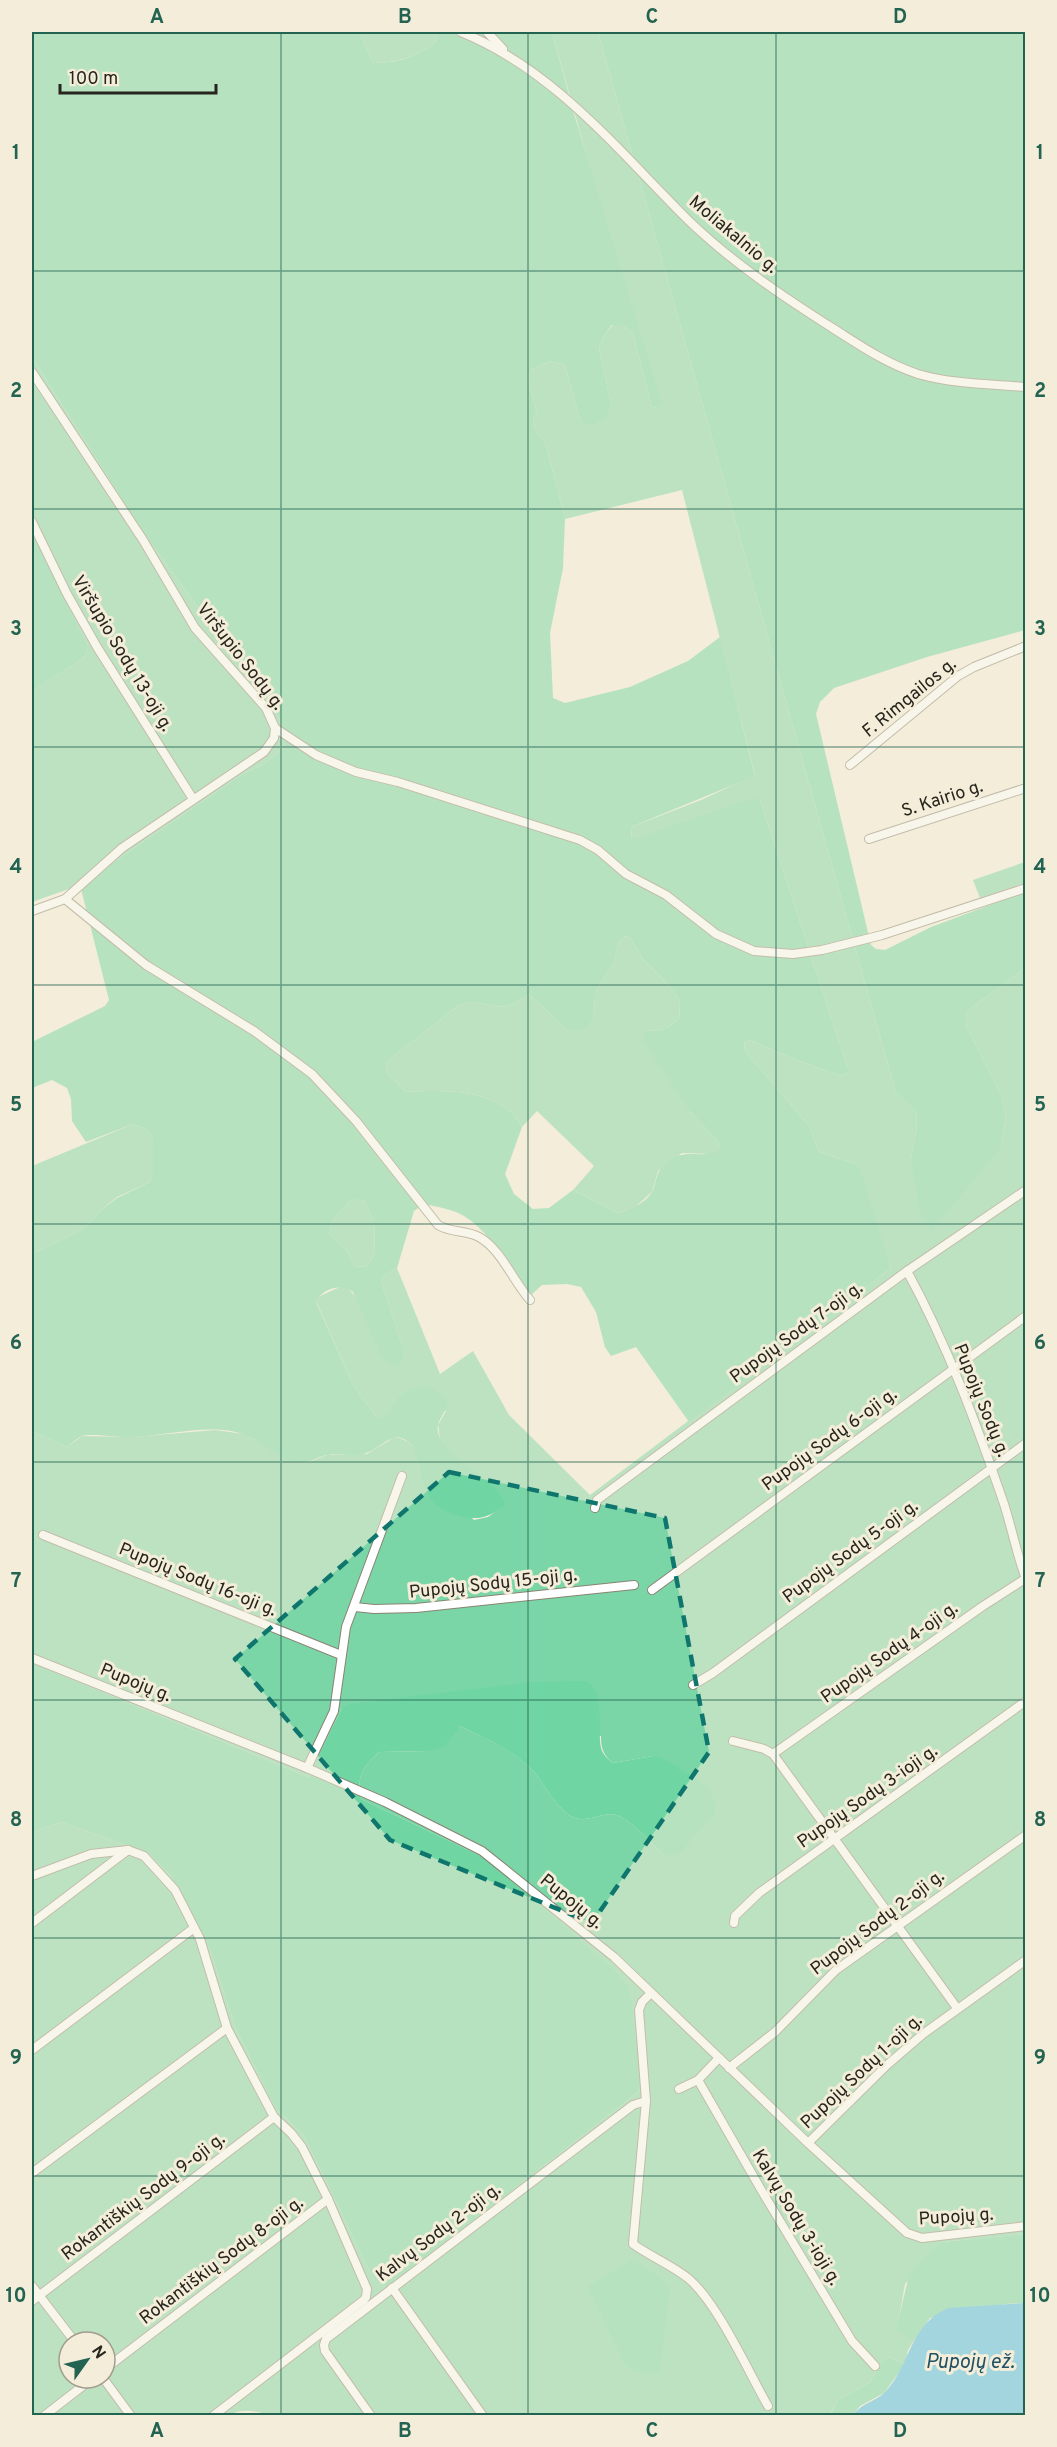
<svg xmlns="http://www.w3.org/2000/svg" width="1057" height="2447" font-family="Overpass,sans-serif">
<style>
.green{fill:#7bd6a7;fill-rule:evenodd}
.forest{fill:#6fd5a2;fill-rule:evenodd}
.water{fill:#42b8e5}
.lines{fill:none;stroke-linecap:round;stroke-linejoin:round}
.street-casing{stroke:#898472;stroke-width:10}
.street{stroke:#fff;stroke-width:8}
.marked{fill:none;stroke:#0f766e;stroke-width:4.5;stroke-dasharray:12 8;stroke-linejoin:round}
.grid{fill:none;stroke:#236351;stroke-width:1.5;stroke-opacity:0.55}
.labels{text-anchor:middle;stroke-width:6;stroke-linejoin:round;paint-order:stroke}
.street-label{font-size:18px;fill:#27251d;stroke:#f3edd9}
.water-label{font-size:20px;font-style:italic;fill:#215164;stroke:#f3edd9}
.neatline{fill:none;stroke:#236351;stroke-width:2}
.grid-label{font-size:20px;text-anchor:middle;font-weight:bold;fill:#236351}
</style>
<rect width="100%" height="100%" fill="#f3edd9"/>
<g class="green">
<path d="M359 32H438L435 43C414 57 398 63 373 63Z"/>
<path d="M552 32H598L896 1093 916 1110 917 1126 911 1158 1001 1147 1006 1117 1002 1097 965 1024V1015L971 1008 1025 968V2234L941 2242 905 2284 897 2330 913 2342 908 2350 905 2364 889 2357 881 2362 870 2382 837 2401 830 2415 269 2416C257 2410 239 2408 228 2416L32 2415V1832L62 1822 149 1854 170 1875 211 1953 236 2029 275 2108 303 2134 374 2280 392 2285 639 2091 641 2085 483 1857 361 1799C356 1775 363 1768 379 1752L428 1751 460 1726C482 1737 508 1747 527 1765 542 1778 550 1799 565 1812 586 1830 603 1807 621 1817 636 1825 653 1845 666 1856L653 1756 613 1763C603 1755 601 1748 601 1736L342 1708 308 1777 32 1663V1431L67 1447 82 1436 133 1437 215 1430 244 1434 296 1463 309 1462 327 1455 367 1454 393 1438H400L408 1442 416 1451 419 1468 474 1520 488 1517 505 1505C494 1478 451 1464 440 1439 439 1435 439 1429 438 1425L446 1411 390 1414 384 1419 377 1418 353 1385 316 1301 318 1297 342 1286 347 1287 405 1354 381 1281 385 1275 397 1268 440 1374 473 1351 509 1415 590 1495 891 1268 853 1163 819 1152 809 1126 745 1051 744 1043 750 1040 796 1060 842 1076 849 1072 760 800 632 841 631 827 701 800 755 775 682 490 565 519 545 442 537 433 533 421 537 412 529 385 530 370 550 361 565 365 580 420 611 404 599 348 605 334 613 325H623L633 334 652 407 657 408ZM69 2342H105V2378H69Z"/>
<path d="M32 357 142 531 273 709C281 721 287 731 286 746L264 764 241 775 80 885 32 902V693C49 677 67 671 83 658 87 654 88 651 88 645L32 533Z"/>
<path d="M1025 862V883L980 898 973 880Z"/>
<path d="M624 936 630 938 643 959 665 981 679 999 680 1018 666 1029 646 1031 690 1112 719 1142 718 1151 711 1154 682 1153 658 1171 652 1192 635 1207 618 1213 573 1190 594 1166 537 1111 522 1127C502 1088 444 1090 406 1092L388 1074 386 1062 459 1005C493 996 493 1020 529 994L567 1030 594 1018 595 994 606 974 614 963 619 941Z"/>
<path d="M133 1124 146 1129 153 1138V1176L148 1183 117 1197 101 1210 89 1224 76 1233 32 1254V1166Z"/>
<path d="M351 1199H363L374 1221 375 1254 366 1267 354 1266 348 1252 329 1234 334 1219Z"/>
</g>
<g class="forest">
<path d="M32 32H359L373 63C399 63 414 57 435 43L438 32H552L575 117 662 404 657 408 652 407 633 334 623 325H612L605 334 599 348 611 404 607 417 590 426 580 420 565 365 550 361 530 370 529 385 537 412 533 421 537 433 545 442 565 519 563 568 550 633 553 698 565 703 630 687 688 661 720 637 755 776 631 827 632 840 752 798 760 800 849 1072 842 1076 796 1060 750 1040 744 1043 745 1051 809 1126 819 1152 853 1163 860 1169 891 1268 689 1422 636 1347 611 1356 605 1347 596 1312 581 1287 567 1284 542 1285 531 1295C509 1270 493 1234 464 1216 452 1209 438 1207 424 1204L414 1211 397 1268 385 1275 381 1281 405 1354 400 1363 393 1366 382 1358 353 1292C342 1283 322 1288 316 1302L353 1385 377 1418H385C391 1413 391 1405 397 1399 413 1383 437 1382 448 1403 446 1411 440 1417 438 1425 433 1448 479 1472 493 1486 499 1491 502 1498 506 1505 489 1517 479 1521 460 1516 406 1503 430 1447 401 1438 390 1435 379 1448 369 1452 357 1458 341 1453 328 1455 318 1456 309 1464 298 1463 283 1462 260 1441 245 1435 214 1422 166 1436 132 1437 120 1438 92 1433 82 1436 77 1438 71 1444 67 1447L32 1431V1254L76 1233 89 1224 101 1210 117 1198 148 1183 153 1176V1138L146 1129 133 1124 86 1142 72 1121 71 1099 67 1088 52 1080 32 1088V1042L105 1006 109 1000 80 885 241 775 264 764 286 746C287 731 281 721 273 709L142 531 32 357ZM625 936 630 938 643 959 665 981 679 999 680 1018 666 1029 645 1031 643 1041 690 1112 719 1142 718 1150C700 1160 688 1147 668 1161 657 1169 657 1178 653 1190 647 1203 630 1209 618 1213L573 1190 549 1208 533 1209 514 1194 505 1174 522 1127C502 1088 444 1090 406 1092L388 1074 386 1062 459 1005C493 996 493 1020 529 994L567 1030 584 1029 594 1018 595 994 606 974 614 963 619 941ZM351 1199H363L374 1221 375 1254 366 1267 354 1266 348 1252 329 1234 334 1219Z"/>
<path d="M598 32H1025V630L927 657 834 688 820 702 816 714 871 945 876 949 885 950 931 927 1025 892V968L971 1008 965 1015V1024L1002 1097 1006 1117 1001 1147 932 1231 919 1211 911 1158 917 1126 916 1111 896 1093Z"/>
<path d="M32 533 88 645C88 651 87 654 83 658 67 671 48 678 32 693Z"/>
<path d="M32 1663 308 1777 342 1708 351 1704 531 1682 586 1681C606 1691 597 1730 601 1748 603 1755 608 1759 613 1763L653 1756 665 1759 709 1788 716 1805 714 1815 678 1855 666 1856C653 1845 636 1825 621 1817 603 1807 586 1830 565 1812 550 1799 542 1778 527 1765 509 1748 482 1737 460 1726L444 1747 428 1751 379 1752C363 1768 356 1775 361 1799L483 1857 612 1968 628 1987 631 1999 641 2085 639 2091 392 2285H382L374 2280 303 2134 275 2108 236 2029 211 1953 170 1875 149 1854 62 1822 32 1832Z"/>
<path d="M1025 2234V2303L1006 2304 930 2318 913 2342 896 2330 909 2275 922 2260 941 2242Z"/>
<path d="M631 2260H636L667 2283 670 2288 660 2371C648 2375 635 2373 625 2365L588 2288 589 2286Z"/>
<path d="M889 2357 905 2364 884 2393 860 2406 853 2415 830 2416 837 2401 870 2382 881 2362Z"/>
</g>
<path class="water" d="M1025 2303V2415H853C863 2402 876 2402 886 2391 911 2364 909 2325 948 2308Z"/>
<g class="lines">
<g class="street-casing">
<g id="street">
<path d="M461 32C554 70 616 148 686 218 730 261 782 296 834 329 861 346 887 364 918 374 952 384 990 384 1026 387"/>
<path d="M487 32 503 49"/>
<path d="M32 372 143 540 195 628 266 708 275 728 274 738 264 752 122 848 65 899 32 911"/>
<path d="M32 522 67 594 97 647 193 799"/>
<path d="M275 728 316 755 356 772 398 782 580 840 598 850 626 874 666 895 716 934 754 951 793 954 822 950 882 935 1026 888"/>
<path d="M850 765 958 676 974 667 1026 646"/>
<path d="M869 839 1026 788"/>
<path d="M65 899 146 965 254 1031 312 1074 356 1121 438 1225C451 1233 466 1230 479 1237 501 1249 513 1281 530 1300"/>
<path d="M907 1271C947 1344 977 1425 1004 1504 1012 1529 1017 1555 1026 1579"/>
<path d="M595 1508 597 1500 907 1271 1026 1190"/>
<path d="M43 1535 341 1655"/>
<path d="M652 1590 1026 1316"/>
<path d="M355 1607 374 1609 416 1608 634 1585"/>
<path d="M32 1658 307 1768 385 1802 482 1851 614 1957 808 2143 907 2233 922 2238 1026 2226"/>
<path d="M693 1685 713 1673 1026 1443"/>
<path d="M733 1741 764 1749 773 1754 957 2008"/>
<path d="M773 1754 983 1606 1025 1579"/>
<path d="M307 1768 334 1711 346 1627 402 1476"/>
<path d="M32 1876 91 1854 128 1850 144 1856 175 1890 200 1939 227 2028 274 2117 291 2133 302 2147 328 2199 367 2289 366 2297 364 2300 213 2416"/>
<path d="M32 1923 128 1850"/>
<path d="M734 1923 735 1916 759 1893 1026 1701"/>
<path d="M651 1993 642 2002 639 2010 646 2101 633 2244C651 2257 672 2265 689 2279 718 2304 748 2371 768 2406"/>
<path d="M32 2050 194 1928"/>
<path d="M729 2068 775 2032 836 1970 1026 1835"/>
<path d="M698 2080 763 2193 852 2341 875 2366"/>
<path d="M679 2089 698 2080 719 2058"/>
<path d="M808 2143 887 2065 923 2034 1026 1960"/>
<path d="M32 2173 227 2028"/>
<path d="M32 2286 75 2342"/>
<path d="M392 2288 483 2416"/>
<path d="M32 2301 274 2117"/>
<path d="M105 2369 328 2199"/>
<path d="M103 2378 131 2416"/>
<path d="M44 2416 93 2378"/>
<path d="M371 2416 325 2351 324 2345 326 2339 633 2105 646 2101"/>
</g>
</g>
<use href="#street" class="street"/>
</g>
<path d="M0 0H1057V2447H0ZM449 1472 665 1518 709 1752 592 1923 390 1840 235 1659Z" fill="#f3edd9" fill-opacity=".55" fill-rule="evenodd"/>
<path class="marked" d="M449 1472 665 1518 709 1752 592 1923 390 1840 235 1659Z"/>
<path class="grid" d="M281 32V2416M528 32V2416M776 32V2416M32 271H1026M32 509H1026M32 747H1026M32 985H1026M32 1224H1026M32 1462H1026M32 1700H1026M32 1938H1026M32 2176H1026"/>
<g class="labels">
<g class="street-label">
<text transform="translate(734 234) rotate(40)" y="6">Moliakalnio g.</text>
<text transform="translate(123 653) rotate(59)" y="6">Viršupio Sodų 13-oji g.</text>
<text transform="translate(241 656) rotate(52)" y="6">Viršupio Sodų g.</text>
<text transform="translate(909 697) rotate(-39)" y="6">F. Rimgailos g.</text>
<text transform="translate(942 798) rotate(-18)" y="6">S. Kairio g.</text>
<text transform="translate(796 1332) rotate(-36)" y="6">Pupojų Sodų 7-oji g.</text>
<text transform="translate(982 1400) rotate(68)" y="6">Pupojų Sodų g.</text>
<text transform="translate(829 1439) rotate(-36)" y="6">Pupojų Sodų 6-oji g.</text>
<text transform="translate(850 1551) rotate(-36)" y="6">Pupojų Sodų 5-oji g.</text>
<text transform="translate(198 1579) rotate(22)" y="6">Pupojų Sodų 16-oji g.</text>
<text transform="translate(493 1583) rotate(-6)" y="6">Pupojų Sodų 15-oji g.</text>
<text transform="translate(889 1652) rotate(-35)" y="6">Pupojų Sodų 4-oji g.</text>
<text transform="translate(136 1682) rotate(22)" y="6">Pupojų g.</text>
<text transform="translate(867 1796) rotate(-35)" y="6">Pupojų Sodų 3-ioji g.</text>
<text transform="translate(572 1901) rotate(39)" y="6">Pupojų g.</text>
<text transform="translate(877 1922) rotate(-37)" y="6">Pupojų Sodų 2-oji g.</text>
<text transform="translate(861 2071) rotate(-43)" y="6">Pupojų Sodų 1-oji g.</text>
<text transform="translate(143 2196) rotate(-37)" y="6">Rokantiškių Sodų 9-oji g.</text>
<text transform="translate(956 2216) rotate(-4)" y="6">Pupojų g.</text>
<text transform="translate(797 2217) rotate(59)" y="6">Kalvų Sodų 3-ioji g.</text>
<text transform="translate(438 2232) rotate(-37)" y="6">Kalvų Sodų 2-oji g.</text>
<text transform="translate(221 2260) rotate(-37)" y="6">Rokantiškių Sodų 8-oji g.</text>
</g>
<g class="water-label">
<text x="970" y="2368">Pupojų ež.</text>
</g>
</g>
<rect width="1057" height="2447" fill="none" stroke="#f3edd9" stroke-width="66"/>
<g transform="translate(87 2360) rotate(56)"><circle r="28" fill="#f3edd9" stroke="#a19d8e" stroke-width="1.5"/>
<path d="M0-4.5L10 22L0 15L-10 22Z" fill="#236351"/>
<text y="-9" font-size="16" font-weight="bold" text-anchor="middle" fill="#27251d">N</text>
</g>
<path d="M60 84v9h156v-9" fill="none" stroke="#27251d" stroke-width="3"/>
<text x="69" y="84" font-size="18" fill="#27251d" stroke="#f3edd9" stroke-width="4.5" paint-order="stroke">100 m</text>
<rect x="33" y="33" width="991" height="2381" class="neatline"/>
<g class="grid-label">
<text x="157" y="23">A</text>
<text x="405" y="23">B</text>
<text x="652" y="23">C</text>
<text x="900" y="23">D</text>
<text x="16" y="159">1</text>
<text x="1040" y="159">1</text>
<text x="16" y="397">2</text>
<text x="1040" y="397">2</text>
<text x="16" y="635">3</text>
<text x="1040" y="635">3</text>
<text x="16" y="873">4</text>
<text x="1040" y="873">4</text>
<text x="16" y="1111">5</text>
<text x="1040" y="1111">5</text>
<text x="16" y="1349">6</text>
<text x="1040" y="1349">6</text>
<text x="16" y="1587">7</text>
<text x="1040" y="1587">7</text>
<text x="16" y="1826">8</text>
<text x="1040" y="1826">8</text>
<text x="16" y="2064">9</text>
<text x="1040" y="2064">9</text>
<text x="16" y="2302">10</text>
<text x="1040" y="2302">10</text>
<text x="157" y="2437">A</text>
<text x="405" y="2437">B</text>
<text x="652" y="2437">C</text>
<text x="900" y="2437">D</text>
</g>
</svg>
